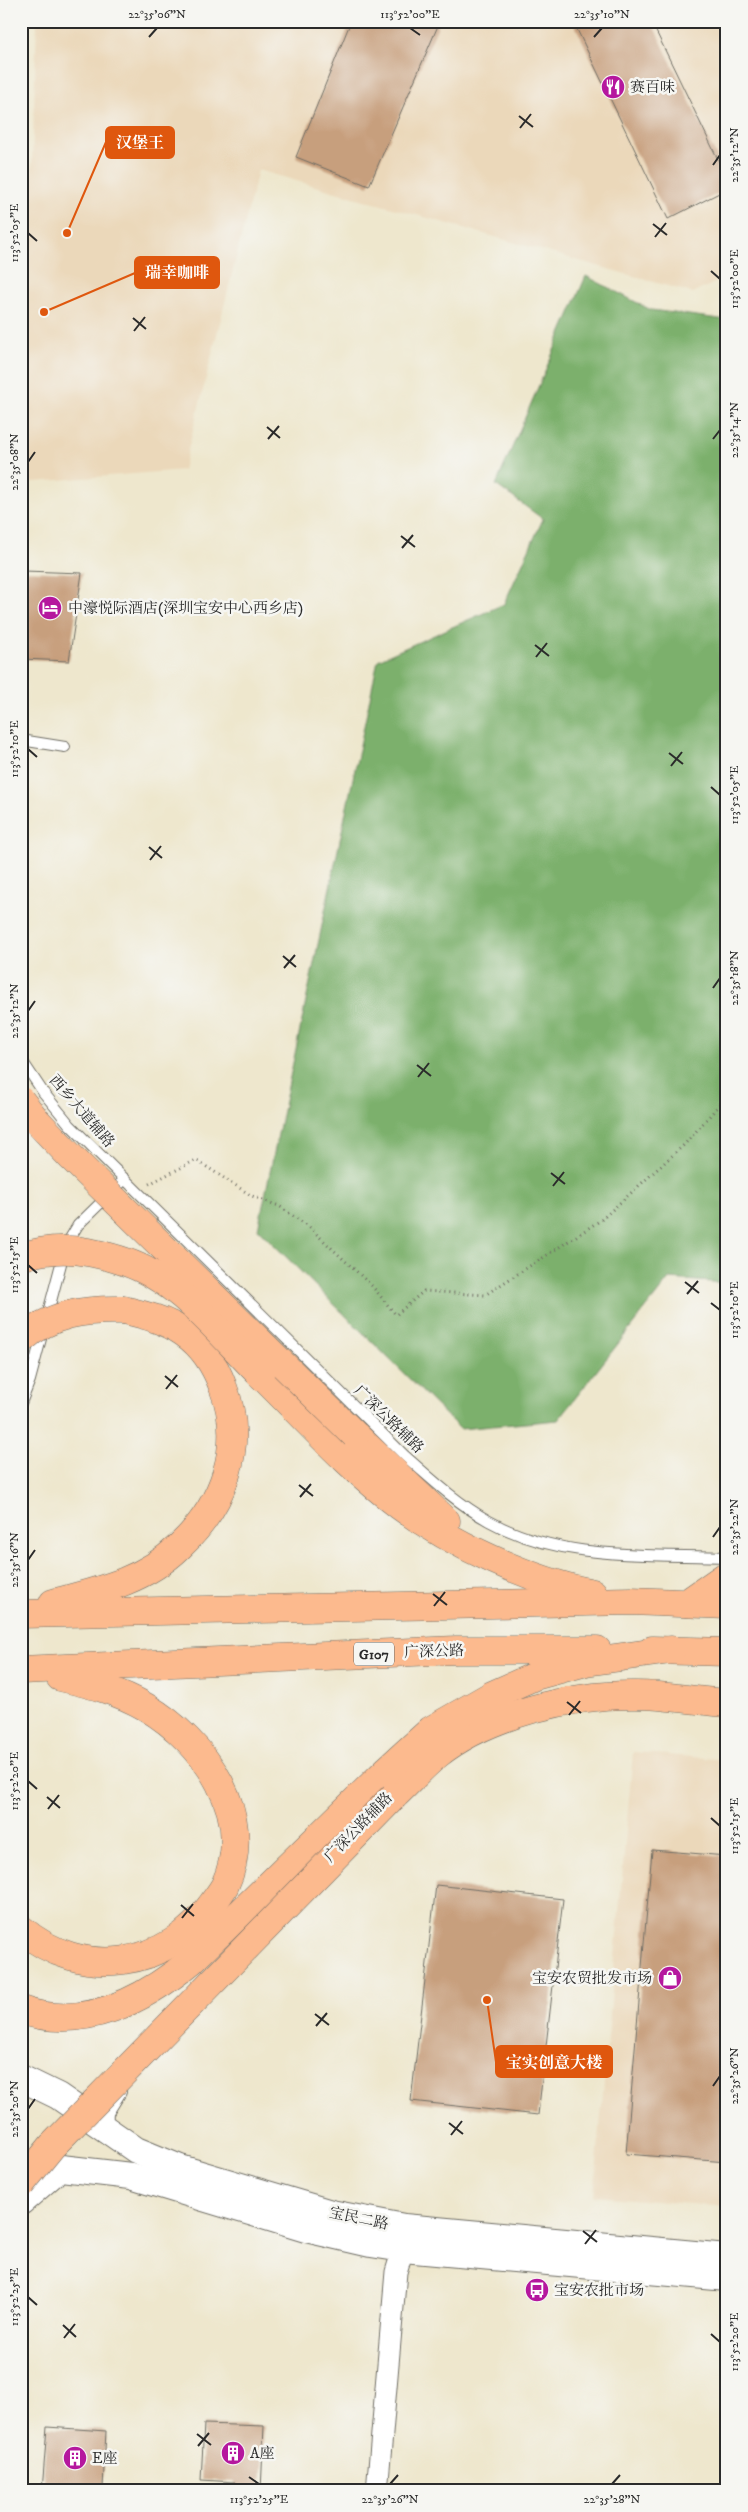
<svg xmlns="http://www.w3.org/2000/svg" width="748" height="2512" font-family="'IM FELL DW Pica','Noto Serif SC',serif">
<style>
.built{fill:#ebd8ba}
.forest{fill:#7cb06c;stroke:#546e4c}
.building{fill:#c79f7d}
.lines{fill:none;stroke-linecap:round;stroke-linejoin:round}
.service-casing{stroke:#6f6d64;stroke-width:12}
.minor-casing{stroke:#6f6d64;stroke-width:23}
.tertiary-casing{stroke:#6f6d64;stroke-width:28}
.trunk-casing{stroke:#6f6d64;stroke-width:29}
.path{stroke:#6f6d64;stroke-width:3;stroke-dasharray:1 4;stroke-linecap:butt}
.service{stroke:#fff;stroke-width:10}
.minor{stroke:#fff;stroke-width:21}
.tertiary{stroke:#fff;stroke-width:26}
.trunk{stroke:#fcba8e;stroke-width:28}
.trunk-bridge-casing{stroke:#6f6d64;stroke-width:29;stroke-linecap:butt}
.trunk-bridge{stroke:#fcba8e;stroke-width:28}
.ticks{fill:none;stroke:#2b2b2b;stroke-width:2}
.labels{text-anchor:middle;stroke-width:5;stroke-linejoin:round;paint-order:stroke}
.shield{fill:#f6f6f2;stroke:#686867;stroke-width:1}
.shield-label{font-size:14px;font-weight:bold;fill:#2b2b2b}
.poi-label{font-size:15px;fill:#2b2b2b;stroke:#f6f6f2;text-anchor:start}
.street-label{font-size:15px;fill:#2b2b2b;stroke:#f6f6f2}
.leader{fill:none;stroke:#df570e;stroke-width:2}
.callout-dot{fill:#df570e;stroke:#f6f6f2;stroke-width:2}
.callout{fill:#df570e;stroke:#df570e;stroke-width:2}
.callout-label{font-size:16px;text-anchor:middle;font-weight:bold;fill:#fff}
.neatline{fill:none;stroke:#2b2b2b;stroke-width:2}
.ticks-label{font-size:12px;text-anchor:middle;fill:#2b2b2b}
</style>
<rect width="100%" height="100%" fill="#f6f6f2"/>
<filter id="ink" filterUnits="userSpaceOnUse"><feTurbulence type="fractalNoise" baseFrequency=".02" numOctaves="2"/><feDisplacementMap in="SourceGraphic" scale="10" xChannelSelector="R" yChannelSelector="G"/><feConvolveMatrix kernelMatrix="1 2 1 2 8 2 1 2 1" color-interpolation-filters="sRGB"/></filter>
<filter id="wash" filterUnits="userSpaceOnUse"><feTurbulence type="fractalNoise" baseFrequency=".0096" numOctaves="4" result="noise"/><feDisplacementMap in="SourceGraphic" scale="20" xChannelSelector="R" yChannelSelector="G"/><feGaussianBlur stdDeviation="1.12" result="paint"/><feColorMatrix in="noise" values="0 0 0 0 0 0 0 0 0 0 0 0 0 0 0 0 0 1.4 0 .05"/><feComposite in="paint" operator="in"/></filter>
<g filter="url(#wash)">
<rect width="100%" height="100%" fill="#eee7cd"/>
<g class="built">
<path d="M37 21H727V277L693 293 258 170 183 470 21 483Z"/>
<path d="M633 1752 727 1760V2207L594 2196Z"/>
</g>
<path class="forest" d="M586 276 651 310 727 320V1283L669 1279 558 1420 460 1429 258 1229 378 660 504 604 543 519 496 485Z"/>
<g id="blocks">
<g class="building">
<path d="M351 21H440L369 186 296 157Z"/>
<path d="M573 21H651L727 178V189L668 219Z"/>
<path d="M24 571 82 573 69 661 21 659Z"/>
<path d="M652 1850 727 1856V2162L626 2154Z"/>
<path d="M436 1885 563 1899 538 2115 411 2101Z"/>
<path d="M204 2424 264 2426 261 2491H234L235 2482 201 2480Z"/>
<path d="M47 2427 106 2431 103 2487 70 2486 69 2491H42Z"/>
</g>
</g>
</g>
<g filter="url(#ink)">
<use href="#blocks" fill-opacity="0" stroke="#6f6d64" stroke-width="1"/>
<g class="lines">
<g class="service-casing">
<g id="service">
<path d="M21 740 65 747"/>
<path d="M21 1059 43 1092 70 1125 405 1456C431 1479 458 1504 489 1521 561 1561 647 1554 727 1557"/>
<path d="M21 1403 30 1380 66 1245 78 1225 125 1179"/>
<path d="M107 2126 108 2113 121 2092"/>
</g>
</g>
<g class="minor-casing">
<path id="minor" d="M377 2491 396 2272 403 2249 404 2235"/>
</g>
<g class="tertiary-casing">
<g id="tertiary">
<path d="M21 2078 58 2096 136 2150 180 2168 331 2213 404 2227 727 2257"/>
<path d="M21 2168H61L131 2176 306 2229 371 2244 403 2249 727 2278"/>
<path d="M21 2202 52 2175"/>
</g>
</g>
<g class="trunk-casing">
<g id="trunk">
<path d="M260 1374C306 1419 349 1468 400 1506 453 1545 529 1580 593 1593"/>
<path d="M355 1435 446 1521"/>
<path d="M53 1603C98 1591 144 1581 179 1547 224 1505 246 1445 223 1387 215 1365 203 1346 184 1333 166 1320 145 1315 124 1310"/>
<path d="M687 1603 727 1575"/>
<path d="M21 1614 631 1601 727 1605"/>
<path d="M652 1650 727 1652"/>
<path d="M21 1670 456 1650H597"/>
<path d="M394 1796C409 1782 423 1766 438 1754 488 1714 574 1694 636 1695 666 1695 697 1701 727 1703"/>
<path d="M21 1929C82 1981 168 1969 213 1903 217 1897 222 1891 225 1885 257 1815 204 1741 146 1707 119 1691 90 1684 60 1677"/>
<path d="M21 2010C83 2032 144 2000 191 1961L388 1769 431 1730 492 1695 535 1676 586 1662 671 1650"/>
</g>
</g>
<path class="path" d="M149 1184 196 1160 252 1196 279 1206 309 1227 372 1286 396 1315 424 1291 485 1295 601 1220 684 1145 727 1096"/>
<use href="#service" class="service"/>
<use href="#minor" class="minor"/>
<use href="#tertiary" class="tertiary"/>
<use href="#trunk" class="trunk"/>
<g class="trunk-bridge-casing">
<g id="trunk-bridge">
<path d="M21 1101 36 1120 72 1158 355 1435"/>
<path d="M21 1257C44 1249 69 1248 93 1253 112 1257 133 1263 150 1273 191 1296 227 1341 260 1374"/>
<path d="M21 1340C51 1313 86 1309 124 1310"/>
<path d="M21 2184 52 2146 394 1796"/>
</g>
</g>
<use href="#trunk-bridge" class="trunk-bridge"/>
</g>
</g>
<path class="ticks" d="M410 28 420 35M149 37 157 28M594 37 602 28M519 116 533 127M520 128 531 114M713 165 720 155M653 224 667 235M28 233 37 241M655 237 666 223M711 271 720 279M133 318 146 329M134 331 145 317M267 427 280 438M268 439 279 426M713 439 720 430M28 462 35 452M401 536 415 547M402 548 413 535M535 645 549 656M536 657 547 643M28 749 37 757M669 753 683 764M671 766 682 752M711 787 720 795M149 847 162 858M150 860 161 846M283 956 296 967M284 968 295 955M713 988 720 978M28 1011 35 1001M417 1065 431 1076M418 1077 429 1063M551 1173 565 1184M553 1186 564 1172M28 1265 37 1273M685 1282 699 1293M687 1294 698 1281M711 1303 720 1310M165 1376 178 1387M166 1389 177 1375M299 1485 313 1496M300 1497 311 1484M713 1537 720 1527M28 1560 35 1550M433 1594 447 1605M434 1606 445 1592M567 1702 581 1713M569 1715 580 1701M28 1781 37 1789M47 1797 60 1808M48 1809 59 1795M711 1818 720 1826M181 1905 194 1916M182 1918 193 1904M315 2014 329 2025M316 2026 327 2013M713 2086 720 2076M28 2109 35 2099M449 2123 463 2134M451 2135 462 2121M583 2231 597 2242M585 2244 596 2230M28 2297 37 2305M63 2325 76 2337M711 2334 720 2342M64 2338 75 2324M197 2434 211 2445M198 2446 209 2433M249 2477 259 2484M390 2484 398 2475M612 2484 620 2475"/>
<defs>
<g id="restaurant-disc" transform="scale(1.25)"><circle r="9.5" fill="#b5179e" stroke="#f6f6f2"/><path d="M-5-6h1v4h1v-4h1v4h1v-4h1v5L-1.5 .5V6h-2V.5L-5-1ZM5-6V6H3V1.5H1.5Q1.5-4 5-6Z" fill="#fff"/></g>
<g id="hotel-disc" transform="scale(1.25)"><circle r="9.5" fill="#b5179e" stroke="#f6f6f2"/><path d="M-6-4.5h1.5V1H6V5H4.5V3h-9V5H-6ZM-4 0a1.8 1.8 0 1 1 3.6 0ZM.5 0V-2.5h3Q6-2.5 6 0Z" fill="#fff"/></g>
<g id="shop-disc" transform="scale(1.25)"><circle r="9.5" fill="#b5179e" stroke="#f6f6f2"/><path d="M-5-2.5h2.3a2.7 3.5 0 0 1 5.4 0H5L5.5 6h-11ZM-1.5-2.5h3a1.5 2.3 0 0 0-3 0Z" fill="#fff"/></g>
<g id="bus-disc" transform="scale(1.25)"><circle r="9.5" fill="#b5179e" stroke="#f6f6f2"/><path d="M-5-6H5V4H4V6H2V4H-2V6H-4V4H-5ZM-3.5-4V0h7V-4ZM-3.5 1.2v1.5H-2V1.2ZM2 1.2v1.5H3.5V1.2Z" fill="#fff"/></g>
<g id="building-disc" transform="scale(1.25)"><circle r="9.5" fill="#b5179e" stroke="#f6f6f2"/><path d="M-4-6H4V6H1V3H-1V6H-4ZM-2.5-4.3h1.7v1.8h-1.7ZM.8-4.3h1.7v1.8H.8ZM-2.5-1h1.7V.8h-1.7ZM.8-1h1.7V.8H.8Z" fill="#fff"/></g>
</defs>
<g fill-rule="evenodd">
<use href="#restaurant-disc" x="613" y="87"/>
<use href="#hotel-disc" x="50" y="608"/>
<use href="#shop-disc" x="670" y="1978"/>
<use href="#bus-disc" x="537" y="2290"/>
<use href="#building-disc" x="233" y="2453"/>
<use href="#building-disc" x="75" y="2458"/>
</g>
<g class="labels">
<rect class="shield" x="354" y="1642.5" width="40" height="23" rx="4"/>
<g class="shield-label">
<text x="374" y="1659">G107</text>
</g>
<g class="poi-label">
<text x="630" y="92">赛百味</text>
<text x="68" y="613">中濠悦际酒店(深圳宝安中心西乡店)</text>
<text x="652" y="1983" text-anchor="end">宝安农贸批发市场</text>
<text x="554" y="2295">宝安农批市场</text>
<text x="250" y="2458">A座</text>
<text x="92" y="2463">E座</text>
</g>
<g class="street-label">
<text transform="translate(82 1111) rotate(49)" y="5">西乡大道辅路</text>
<text transform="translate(389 1419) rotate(44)" y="5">广深公路辅路</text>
<text transform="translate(434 1651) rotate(-2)" y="5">广深公路</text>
<text transform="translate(358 1827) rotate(-46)" y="5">广深公路辅路</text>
<text transform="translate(359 2218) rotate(12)" y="5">宝民二路</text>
</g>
</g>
<path class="leader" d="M67 233L106 142M44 312L135 273M487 2000L496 2062"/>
<g class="callout-dot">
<circle cx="67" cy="233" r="5"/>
<circle cx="44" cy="312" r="5"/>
<circle cx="487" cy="2000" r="5"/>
</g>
<g class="callout">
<rect x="106" y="127" width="68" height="31" rx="5"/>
<rect x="135" y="257" width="84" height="31" rx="5"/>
<rect x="496" y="2046" width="116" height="31" rx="5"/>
</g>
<g class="callout-label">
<text x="140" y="148">汉堡王</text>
<text x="177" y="278">瑞幸咖啡</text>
<text x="554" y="2068">宝实创意大楼</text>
</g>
<rect width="748" height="2512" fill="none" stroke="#f6f6f2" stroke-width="55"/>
<rect x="28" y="28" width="692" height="2456" class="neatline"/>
<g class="ticks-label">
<text x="157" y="18">22°35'06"N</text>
<text x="410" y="18">113°52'00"E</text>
<text x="602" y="18">22°35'10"N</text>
<text transform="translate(734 155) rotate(-90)" y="4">22°35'12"N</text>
<text transform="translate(14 233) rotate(-90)" y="4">113°52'05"E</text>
<text transform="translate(734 279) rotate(-90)" y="4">113°52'00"E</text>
<text transform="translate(734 430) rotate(-90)" y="4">22°35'14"N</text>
<text transform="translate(14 462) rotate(-90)" y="4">22°35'08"N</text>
<text transform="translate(14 749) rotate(-90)" y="4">113°52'10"E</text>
<text transform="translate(734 795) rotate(-90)" y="4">113°52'05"E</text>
<text transform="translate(734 978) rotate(-90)" y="4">22°35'18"N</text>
<text transform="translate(14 1011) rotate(-90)" y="4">22°35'12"N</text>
<text transform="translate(14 1265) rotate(-90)" y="4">113°52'15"E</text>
<text transform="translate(734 1310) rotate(-90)" y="4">113°52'10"E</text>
<text transform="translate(734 1527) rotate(-90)" y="4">22°35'22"N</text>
<text transform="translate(14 1560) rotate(-90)" y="4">22°35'16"N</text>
<text transform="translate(14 1781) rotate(-90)" y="4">113°52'20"E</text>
<text transform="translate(734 1826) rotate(-90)" y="4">113°52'15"E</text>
<text transform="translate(734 2076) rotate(-90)" y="4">22°35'26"N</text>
<text transform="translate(14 2109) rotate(-90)" y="4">22°35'20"N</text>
<text transform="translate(14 2297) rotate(-90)" y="4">113°52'25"E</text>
<text transform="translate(734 2342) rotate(-90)" y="4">113°52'20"E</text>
<text x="259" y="2503">113°52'25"E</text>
<text x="390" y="2503">22°35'26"N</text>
<text x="612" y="2503">22°35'28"N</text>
</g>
</svg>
